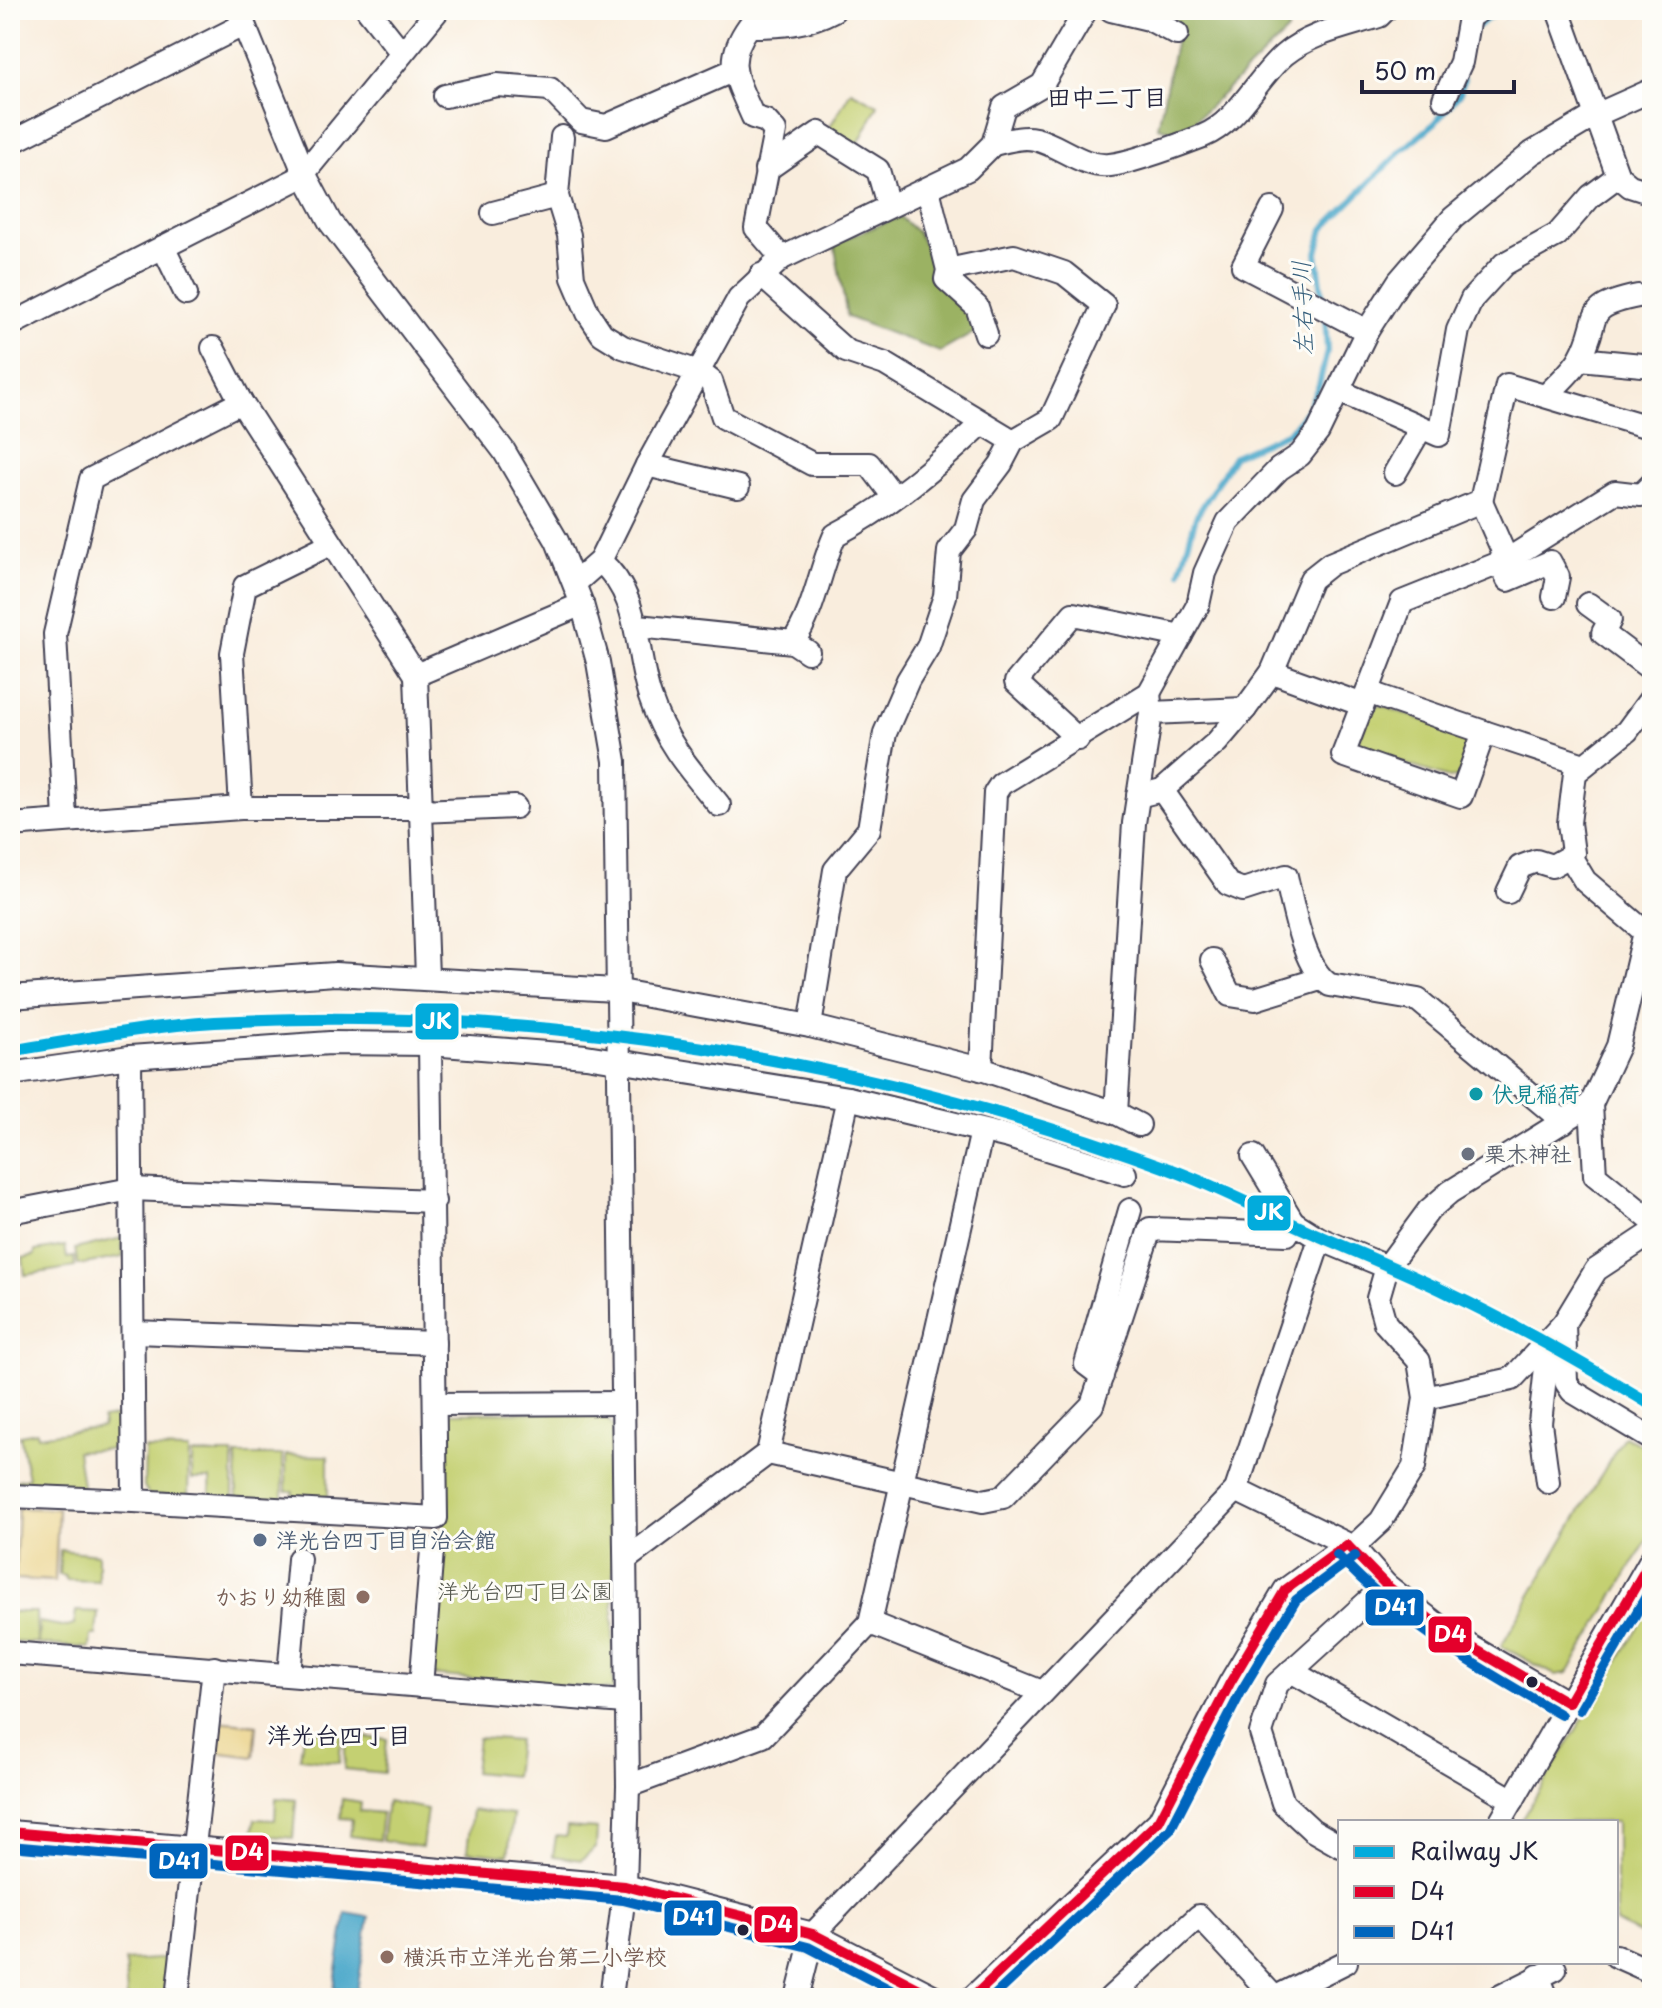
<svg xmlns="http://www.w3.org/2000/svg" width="1662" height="2008" font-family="'Playpen Sans','Klee One',sans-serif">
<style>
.green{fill:#c4d072;stroke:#737956;stroke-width:2}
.forest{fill:#9bb264;stroke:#5e6a50;stroke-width:2}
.sand{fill:#eeda9e;stroke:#887e6c;stroke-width:2}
.water{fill:#4ca8ca;stroke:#376582;stroke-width:2}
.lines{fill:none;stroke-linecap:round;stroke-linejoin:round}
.stream{stroke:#4ca8ca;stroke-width:6}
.minor-casing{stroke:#424053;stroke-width:26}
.minor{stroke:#fff;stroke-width:22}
.bus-1-casing{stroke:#fdfcf7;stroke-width:16}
.bus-2-casing{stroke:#fdfcf7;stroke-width:16}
.bus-1{stroke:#e4002b;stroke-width:10}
.bus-2{stroke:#0065bd;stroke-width:10}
.rail-1-casing{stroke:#fdfcf7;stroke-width:18}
.rail-1{stroke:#02abdc;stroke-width:12}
.culture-dot{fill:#0f9aa8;stroke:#fdfcf7;stroke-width:3}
.worship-dot{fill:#6b7280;stroke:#fdfcf7;stroke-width:3}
.service-dot{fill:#5c6f8a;stroke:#fdfcf7;stroke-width:3}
.education-dot{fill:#8d6e63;stroke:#fdfcf7;stroke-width:3}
.bus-dot{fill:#22223b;stroke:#fdfcf7;stroke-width:3}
.labels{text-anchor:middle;stroke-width:6;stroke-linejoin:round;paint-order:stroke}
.culture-label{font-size:22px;font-weight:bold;fill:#0d838f;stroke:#fdfcf7;text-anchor:start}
.worship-label{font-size:22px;font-weight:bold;fill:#5b616d;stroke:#fdfcf7;text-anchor:start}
.service-label{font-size:22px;font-weight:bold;fill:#4e5e75;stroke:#fdfcf7;text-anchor:start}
.park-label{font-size:22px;fill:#53564c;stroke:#fdfcf7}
.education-label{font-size:22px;font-weight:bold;fill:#785e54;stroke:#fdfcf7;text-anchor:end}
.neighbourhood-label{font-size:24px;font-weight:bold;fill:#22223b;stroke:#fdfcf7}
.water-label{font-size:24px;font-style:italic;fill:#355e7b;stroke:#fdfcf7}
.line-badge{stroke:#fdfcf7;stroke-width:3}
.badge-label{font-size:22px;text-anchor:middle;font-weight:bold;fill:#fff}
</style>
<rect width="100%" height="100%" fill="#fdfcf7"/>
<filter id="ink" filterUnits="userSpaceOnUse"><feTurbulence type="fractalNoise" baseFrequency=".0125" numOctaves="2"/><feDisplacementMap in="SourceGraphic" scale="16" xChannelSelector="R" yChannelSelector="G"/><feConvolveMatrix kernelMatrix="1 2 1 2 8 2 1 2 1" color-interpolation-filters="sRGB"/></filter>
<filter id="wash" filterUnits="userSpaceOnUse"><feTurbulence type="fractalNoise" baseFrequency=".006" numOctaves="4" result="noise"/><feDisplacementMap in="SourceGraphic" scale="32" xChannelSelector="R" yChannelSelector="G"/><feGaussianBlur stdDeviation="1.8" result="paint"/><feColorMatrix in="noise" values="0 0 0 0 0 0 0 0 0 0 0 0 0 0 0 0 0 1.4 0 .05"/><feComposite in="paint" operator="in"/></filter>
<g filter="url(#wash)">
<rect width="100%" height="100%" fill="#f9eddd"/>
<g class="green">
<path d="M851 91 878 105 857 146 829 128Z"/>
<path d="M1380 705 1468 736 1470 746 1459 777 1449 778 1364 751 1358 743 1370 711Z"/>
<path d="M122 1238 123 1257 78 1265 75 1249Z"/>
<path d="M65 1246 67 1258 74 1257 75 1267 25 1275 23 1258 35 1255V1251Z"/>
<path d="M581 1412 603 1414 613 1426V1690L429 1675 445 1506 441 1413Z"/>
<path d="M125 1415 124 1448 77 1451 83 1493 15 1486 13 1481 28 1478 20 1435 37 1432 38 1436 103 1427 102 1419Z"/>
<path d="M1624 1436 1652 1451V1532L1568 1673 1555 1675 1501 1646Z"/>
<path d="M145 1449 189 1450 188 1496 149 1495 144 1487Z"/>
<path d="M192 1454H233V1500L211 1499 210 1479H192Z"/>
<path d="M236 1455H283V1498L237 1499Z"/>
<path d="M286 1455 328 1456V1498H293V1491H286Z"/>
<path d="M60 1550 98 1554V1581L66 1580 65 1576 59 1575Z"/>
<path d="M1652 1605V1940L1616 1923V1822H1520Z"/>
<path d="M76 1611 98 1612 96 1635H91L90 1648 38 1644 39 1622 67 1627 74 1625Z"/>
<path d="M10 1612H36L37 1643 10 1642Z"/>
<path d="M310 1730 342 1734 339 1763 300 1758 303 1735 309 1736Z"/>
<path d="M346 1736 387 1739 384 1773 344 1769Z"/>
<path d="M478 1738 518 1741 514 1776 474 1772Z"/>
<path d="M276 1798 296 1800 293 1838 253 1834 255 1819 275 1820Z"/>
<path d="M342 1799 361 1802 360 1811 382 1813 379 1840 350 1836 352 1819 340 1818Z"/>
<path d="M387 1801 427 1809 422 1847 382 1841Z"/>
<path d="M472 1810 513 1815 508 1855 467 1851Z"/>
<path d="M567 1827 597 1829 596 1848 581 1860 553 1856 556 1836 566 1837Z"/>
<path d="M173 1958 166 1998H127L125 1961Z"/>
</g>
<g class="forest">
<path d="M1175 10H1290L1288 31 1182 133 1158 127 1177 34Z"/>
<path d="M900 217 917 232 977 331 940 352 847 317 834 243Z"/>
</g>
<g class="sand">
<path d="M18 1508 58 1509 55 1581 15 1579Z"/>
<path d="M217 1721 257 1725 254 1757 214 1752Z"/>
</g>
<path class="water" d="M346 1913 369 1917 357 1991 334 1988Z"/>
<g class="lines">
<g class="stream">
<path d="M1473 29 1500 10"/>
<path d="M1323 301 1317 253 1323 229 1400 152 1435 123 1460 93 1464 79"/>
<path d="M1180 572 1196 517 1234 456 1289 432 1306 412 1319 385 1327 351 1325 316"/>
</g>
</g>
</g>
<g filter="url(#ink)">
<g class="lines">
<g class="minor-casing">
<g id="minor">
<path d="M238 10 305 175 330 222 504 451 557 541 582 604 598 662 615 761 628 1786 625 1886 611 1998"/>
<path d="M368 10 402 53"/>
<path d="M1111 10 1149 19 1177 34"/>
<path d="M1558 10 1618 176 1630 186 1652 193"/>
<path d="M445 96 497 85 550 89 581 121 606 126 732 71"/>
<path d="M1444 99 1461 62 1469 17 1480 10"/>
<path d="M562 137 557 196 569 235 573 278 588 313 602 334 623 347 699 372 711 381 723 417 812 464H869L894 497"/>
<path d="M10 143 243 25"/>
<path d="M993 144C1007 141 1021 136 1035 139 1060 145 1083 168 1110 165 1130 163 1182 144 1203 136 1238 122 1256 79 1284 55 1310 33 1348 26 1379 16L1385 10"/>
<path d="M766 170 819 133 878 170 888 205"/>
<path d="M304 173 438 10"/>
<path d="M928 189 948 270 946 279 977 307 986 334"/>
<path d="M1272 209 1243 266 1367 331"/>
<path d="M493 213 557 196"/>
<path d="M163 247 186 294"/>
<path d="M782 258 756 228 775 131 766 121 753 117C737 80 723 62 749 26 780 26 806 25 834 10"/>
<path d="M761 275 846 351 885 364 1013 441 1051 419 1104 305 1064 273 1014 256 948 270"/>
<path d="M10 325 305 175"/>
<path d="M213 348 241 402 416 675 582 604"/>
<path d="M1580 359 1652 366"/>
<path d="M1339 391 1439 435 1458 330 1472 299 1504 264 1557 235 1591 196 1618 176"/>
<path d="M1546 396C1556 385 1572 372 1580 358 1603 317 1579 308 1638 296"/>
<path d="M647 465 738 487"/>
<path d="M1395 473 1421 428"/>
<path d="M1481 501 1507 560"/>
<path d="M600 561C642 597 634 649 650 697 665 742 689 769 719 805"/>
<path d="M1500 563 1508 580 1550 562 1558 577 1554 597"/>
<path d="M575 583 600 561 647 465 739 298 782 258 968 169 993 144 1004 107 1042 85 1086 10"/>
<path d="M1588 604 1610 620 1603 633 1652 670"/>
<path d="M638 626 793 642 808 652"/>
<path d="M793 642C815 610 819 571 835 535 889 507 937 466 981 424"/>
<path d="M1272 672 1363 705"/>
<path d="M416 675 427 977"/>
<path d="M1370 693 1484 732"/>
<path d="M1652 697 1627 731 1575 773 1569 823 1573 853 1570 856 1585 881 1645 932 1618 1046 1591 1104 1595 1175 1652 1221"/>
<path d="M1151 713 1245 709"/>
<path d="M1078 739 1016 682 1073 614 1181 636"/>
<path d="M1584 765 1484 732 1461 796 1343 755 1402 602 1507 560 1615 492 1641 495 1652 484"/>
<path d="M1162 790 1228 884 1243 890 1286 876C1293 906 1303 969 1330 985L1418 1000 1564 1122"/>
<path d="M1138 796 1162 790 1217 742 1245 709 1272 672 1311 579 1330 564 1481 501 1507 385 1652 428"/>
<path d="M241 808 232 653 245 586 330 544"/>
<path d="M421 811 515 807"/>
<path d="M65 819 55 634 91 479 241 402"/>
<path d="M10 825 241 808H421"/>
<path d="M1508 892 1520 867 1536 861 1552 866 1570 856"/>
<path d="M1212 960 1230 995 1255 999 1320 979"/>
<path d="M10 997 335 974 615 990 810 1026 981 1069 1116 1113 1134 823 1151 713 1149 693"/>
<path d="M810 1026 835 870 869 829 885 733 908 680 928 647 945 596 949 551 966 529 974 500 1001 464 1013 441"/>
<path d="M981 1069 995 793 1001 784 1149 693 1198 605 1205 573 1228 522 1279 469 1300 455 1318 432 1367 331 1399 281 1453 218 1532 153 1596 115 1652 90"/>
<path d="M10 1074 130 1057 330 1043 430 1044 586 1056 848 1098 1009 1137 1125 1174"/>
<path d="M1116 1113 1139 1125"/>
<path d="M1253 1156 1293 1222"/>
<path d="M10 1212 131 1189 434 1201"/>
<path d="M1652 1233 1596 1270 1564 1323 1566 1382 1572 1391 1652 1439"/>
<path d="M134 1332 434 1343"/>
<path d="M1102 1376 1086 1364 1130 1210"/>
<path d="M1425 1398 1512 1379 1564 1323"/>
<path d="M435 1404 622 1403"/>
<path d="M768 1453 983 1501 1003 1497 1092 1405 1150 1229 1287 1234 1293 1222 1320 1239 1387 1267"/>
<path d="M1548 1482 1540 1423 1549 1339"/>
<path d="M1236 1490 1353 1547 1386 1585 1449 1634 1568 1703"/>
<path d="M10 1496 134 1501 130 1057"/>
<path d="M134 1501 436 1518 430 1044"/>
<path d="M1353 1547 1381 1521 1414 1467 1425 1398 1419 1361 1385 1323 1378 1298 1387 1267 1429 1210 1450 1192 1591 1104"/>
<path d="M626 1559 768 1453 848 1098"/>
<path d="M870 1623 1042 1692"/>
<path d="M10 1653 624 1702"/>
<path d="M1291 1671 1513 1800"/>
<path d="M289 1675 299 1559"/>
<path d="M421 1686 432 1550"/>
<path d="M628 1786 763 1736 870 1623 982 1131"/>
<path d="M1500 1822 1652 1558"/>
<path d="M10 1832 625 1886 813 1934 937 1998"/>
<path d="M1340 1846 1312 1830 1283 1803 1261 1733 1277 1684 1386 1585"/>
<path d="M1616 1956 1652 1972"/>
<path d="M1538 1976 1547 1998"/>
<path d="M177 1998 214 1668"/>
<path d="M797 1998 813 1934 1236 1490 1320 1239"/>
<path d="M972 1998 1159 1821 1230 1683 1285 1590 1347 1545"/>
<path d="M1110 1998 1199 1916 1275 1998"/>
<path d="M1274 1998 1346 1962"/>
<path d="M1497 1998 1555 1969"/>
</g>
</g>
<use href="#minor" class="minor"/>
<g class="bus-1-casing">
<g id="bus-1">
<path d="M1347 1545 1386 1585 1449 1634 1568 1703"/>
<path d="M1568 1703 1652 1558"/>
<path d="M10 1832 625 1886 813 1934 937 1998"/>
<path d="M972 1998 1159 1821 1230 1683 1285 1590 1347 1545"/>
</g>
</g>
<g class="bus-2-casing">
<g id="bus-2">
<path d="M1337 1555C1408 1628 1474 1665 1561 1715"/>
<path d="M1580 1710 1652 1586"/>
<path d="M10 1846 623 1900 808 1947 906 1998"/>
<path d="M992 1998 1170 1830 1242 1690 1296 1600 1355 1556"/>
</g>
</g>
<use href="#bus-1" class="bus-1"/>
<use href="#bus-2" class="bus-2"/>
<g class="rail-1-casing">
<path id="rail-1" d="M10 1051C78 1040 146 1026 215 1022 539 1005 868 1058 1172 1170 1218 1187 1261 1210 1306 1230 1353 1251 1401 1270 1448 1293 1518 1326 1585 1365 1652 1405"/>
</g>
<use href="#rail-1" class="rail-1"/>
</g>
</g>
<circle class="culture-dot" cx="1476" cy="1094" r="8"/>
<circle class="worship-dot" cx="1468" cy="1154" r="8"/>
<circle class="service-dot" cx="260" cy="1540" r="8"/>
<g class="education-dot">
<circle cx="363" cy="1597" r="8"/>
<circle cx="387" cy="1957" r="8"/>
</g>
<g class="bus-dot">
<circle cx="1532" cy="1682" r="7"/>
<circle cx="743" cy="1930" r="7"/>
</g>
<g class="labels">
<g class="culture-label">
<text x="1492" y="1102">伏見稲荷</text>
</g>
<g class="worship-label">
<text x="1484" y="1162">栗木神社</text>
</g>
<g class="service-label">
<text x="276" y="1548">洋光台四丁目自治会館</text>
</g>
<g class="park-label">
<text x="525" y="1599">洋光台四丁目公園</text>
</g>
<g class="education-label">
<text x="347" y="1605">かおり幼稚園</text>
<text x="403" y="1965" text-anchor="start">横浜市立洋光台第二小学校</text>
</g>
<g class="neighbourhood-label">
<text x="1107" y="106">田中二丁目</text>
<text x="339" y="1744">洋光台四丁目</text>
</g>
<g class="water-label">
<text transform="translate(1303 308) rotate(-92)" y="8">左右手川</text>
</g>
</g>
<g class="line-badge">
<rect x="414" y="1002" width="46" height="39" rx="8" fill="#02abdc"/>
<rect x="1246" y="1194" width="46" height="38" rx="8" fill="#02abdc"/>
<rect x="1364" y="1588" width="61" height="39" rx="8" fill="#0065bd"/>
<rect x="1427" y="1615" width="46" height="39" rx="8" fill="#e4002b"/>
<rect x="224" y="1834" width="46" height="38" rx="8" fill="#e4002b"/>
<rect x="148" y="1842" width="61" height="38" rx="8" fill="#0065bd"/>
<rect x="663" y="1899" width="60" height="38" rx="8" fill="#0065bd"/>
<rect x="753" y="1905" width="46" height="39" rx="8" fill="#e4002b"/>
</g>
<g class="badge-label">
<text x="437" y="1029">JK</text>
<text x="1269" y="1220">JK</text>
<text x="1395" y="1615">D41</text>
<text x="1450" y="1642">D4</text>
<text x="247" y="1860">D4</text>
<text x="179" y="1869">D41</text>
<text x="693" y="1925">D41</text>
<text x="776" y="1932">D4</text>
</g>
<rect width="1662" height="2008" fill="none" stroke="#fdfcf7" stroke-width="40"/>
<rect x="1338" y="1820" width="280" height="144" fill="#fdfcf7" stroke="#a5a5ac" stroke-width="2"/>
<rect x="1354" y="1846" width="40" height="12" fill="#02abdc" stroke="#a5a5ac" stroke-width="2"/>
<text x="1410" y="1860" font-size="24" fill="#22223b">Railway JK</text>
<rect x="1354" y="1886" width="40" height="12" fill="#e4002b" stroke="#a5a5ac" stroke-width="2"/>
<text x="1410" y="1900" font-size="24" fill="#22223b">D4</text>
<rect x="1354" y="1926" width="40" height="12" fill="#0065bd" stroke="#a5a5ac" stroke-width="2"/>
<text x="1410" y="1940" font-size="24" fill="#22223b">D41</text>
<path d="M1362 80v12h152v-12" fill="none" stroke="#22223b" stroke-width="4"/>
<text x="1374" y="80" font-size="24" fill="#22223b" stroke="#fdfcf7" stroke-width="6" paint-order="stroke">50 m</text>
</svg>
